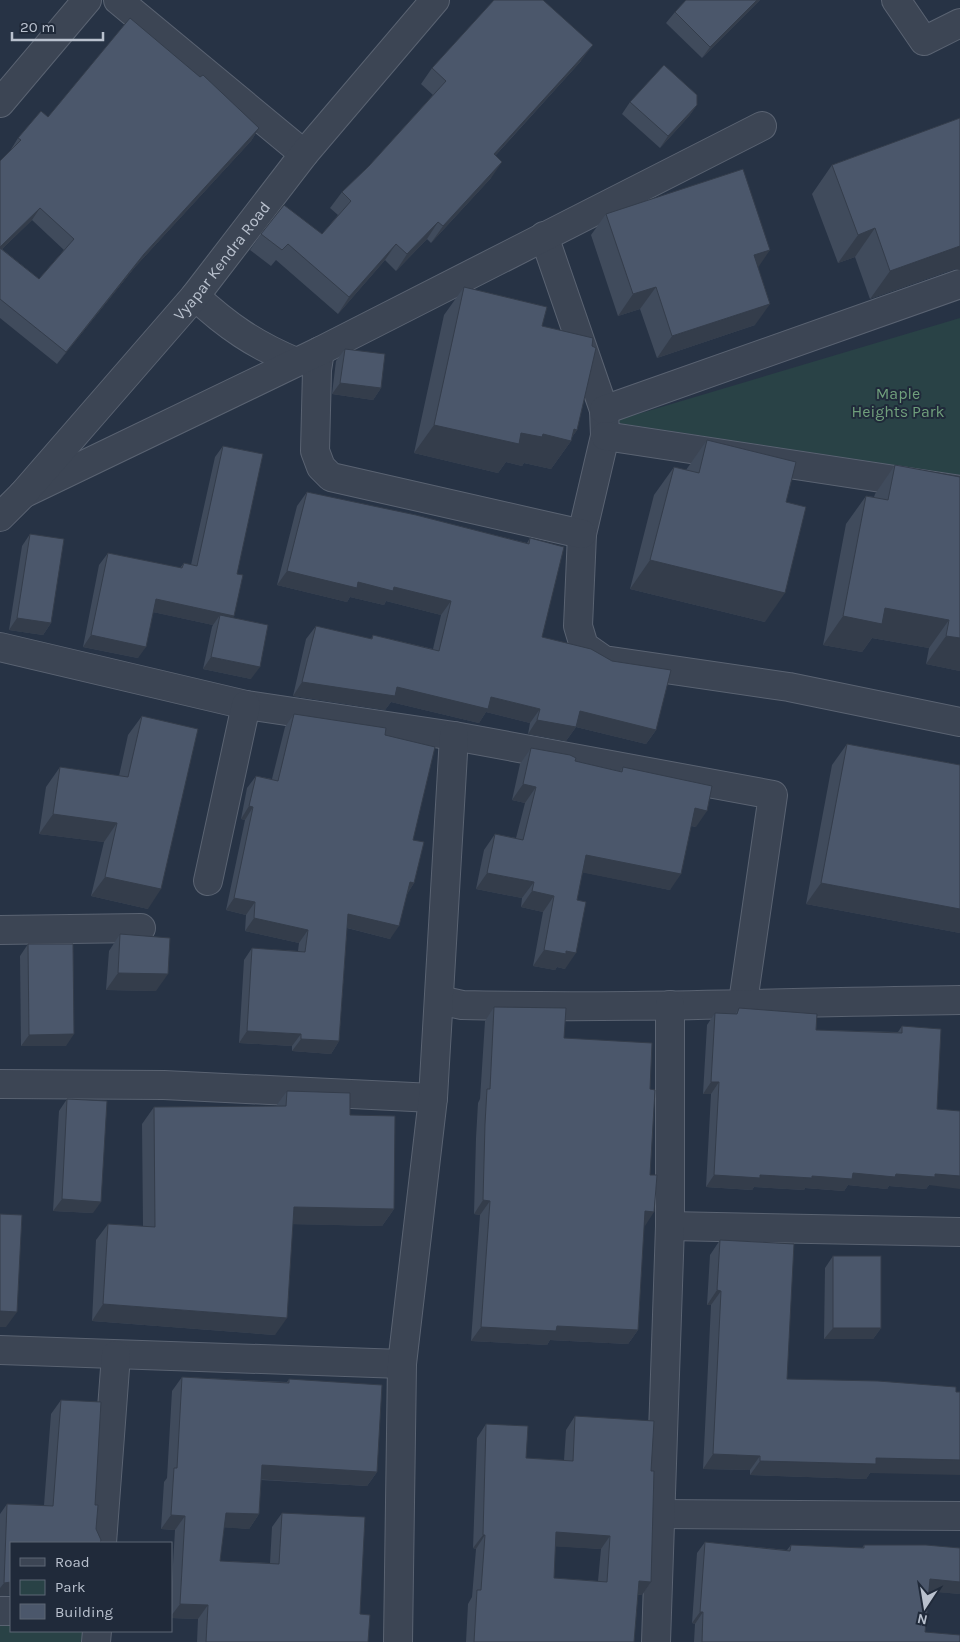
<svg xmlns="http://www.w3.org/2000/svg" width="960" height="1642" font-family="Karla,sans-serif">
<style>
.green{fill:#294246}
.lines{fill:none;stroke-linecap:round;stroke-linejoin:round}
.minor-casing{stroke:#5a6372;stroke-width:30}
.minor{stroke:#3c4554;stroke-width:28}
.wall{fill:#404b5c;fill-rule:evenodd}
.shaded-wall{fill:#343d4b}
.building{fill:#4b576b;stroke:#343d4b;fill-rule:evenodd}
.labels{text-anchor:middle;stroke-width:4;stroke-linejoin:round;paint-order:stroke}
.street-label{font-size:16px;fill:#b9c1ce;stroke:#202a3a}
.park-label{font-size:16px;fill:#709f7c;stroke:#202a3a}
</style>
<rect width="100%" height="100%" fill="#273345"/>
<g class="green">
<path d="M960 318V475L611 422Z"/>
<path d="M0 1611H11V1631H97L96 1642H0Z"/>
</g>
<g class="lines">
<g class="minor-casing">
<g id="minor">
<path d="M118 0 304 154"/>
<path d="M896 0 924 41 960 23"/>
<path d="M0 103 87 0"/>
<path d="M544 236 604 410 605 436 582 534 578 626 584 646 604 660 789 687 960 722"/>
<path d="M195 296C227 326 255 345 296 362"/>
<path d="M320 351 317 370 315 451 321 467 331 477 582 534"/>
<path d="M604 410 960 284"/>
<path d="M605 436 960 490"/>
<path d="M23 494 320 351 762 126"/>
<path id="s1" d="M0 517 23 494 195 296 304 154 435 0"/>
<path d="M0 647 246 705 454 736 773 795 743 1002"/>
<path d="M208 881 246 705"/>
<path d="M0 930 141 928"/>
<path d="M439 1000 462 1005C628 1009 794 1002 960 1000"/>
<path d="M0 1084 164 1085 433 1098"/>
<path d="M670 1226 960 1232"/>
<path d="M0 1350 402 1364"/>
<path d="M659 1514 960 1516"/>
<path d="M102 1543 116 1355"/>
<path d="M0 1611H11"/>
<path d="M96 1642 97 1631"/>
<path d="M398 1642 402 1364 433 1098 454 736"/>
<path d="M656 1642 670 1226V1005"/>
</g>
</g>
<use href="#minor" class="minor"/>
</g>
<g class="wall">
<path d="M760 0 702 58 666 23 675 12Z"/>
<path d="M581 61 495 156 491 178 431 243 427 239 396 271 385 260 338 314 276 260 271 266 250 250 261 234H322L338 215 330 208 342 192 369 166 433 95 421 84 432 68Z"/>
<path d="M630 102 697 105 689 116 660 148 622 114Z"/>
<path d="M48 117 259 128 251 141 135 267 57 364 0 318V161L10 151 18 138ZM32 220 64 250 39 279 2 249Z"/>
<path d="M960 118V270L955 269 870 299 855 257 838 263 812 194 832 165Z"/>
<path d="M606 214 758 267 755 325 657 358 640 309 618 316 591 235Z"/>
<path d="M464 287 542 326 577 430 572 437 571 441 551 469 524 463 522 466 506 462 498 473 414 453 444 315Z"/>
<path d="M345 349 381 388 373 400 332 394 336 361Z"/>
<path d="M707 440 786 502 765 622 630 589 654 495 674 467 686 470Z"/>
<path d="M223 446 237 574 233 618 251 679 203 669 212 627 213 625 153 612 138 658 83 647 99 565 108 553 180 568 184 563 191 565 215 457Z"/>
<path d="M895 465 960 477V671L926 664 929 648 872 638 862 652 823 645 846 524 866 496 874 497 875 494Z"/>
<path d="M307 492 527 543 530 538 542 637 656 730 646 744 576 727 566 741 528 734 530 723 486 712 479 723 391 702 385 710 293 696 306 639 316 626 371 639 373 635 433 649 441 615 386 601 384 605 350 597 347 602 277 585 297 506Z"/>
<path d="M30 534 51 623 43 635 9 630 22 546Z"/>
<path d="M294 714 385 735 413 840 414 883 407 894 390 939 347 928 339 1041 331 1054 292 1051V1046L239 1043 244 960 252 948 298 951 299 943 245 931 246 915 226 910 245 820 241 819 247 788 256 776 272 779 285 727Z"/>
<path d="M142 716 148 909 91 896 104 842 39 834 46 787 60 767 119 776 128 735Z"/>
<path d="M847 744 960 765V933L806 904 832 765Z"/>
<path d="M531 748 575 761 620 771 623 767 696 827 691 826 670 890 582 872 565 969 557 967 555 970 533 966 543 912 521 907 522 898 476 889 484 850 495 834 516 838 525 803 512 800 520 764Z"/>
<path d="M120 934 156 991 106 990 109 951Z"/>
<path d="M28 944 66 1046H21L20 956Z"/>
<path d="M494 1007 564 1038 650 1089 644 1226 638 1330 628 1344 550 1340 547 1345 471 1341 480 1215 474 1214 476 1138 478 1103 480 1099 485 1021Z"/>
<path d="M739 1008 816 1030 898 1032 902 1026 929 1185 926 1189 889 1186 887 1189 848 1185 844 1191 805 1188 804 1190 754 1187 752 1190 706 1187 711 1094H703L707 1025 715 1013 735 1014Z"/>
<path d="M287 1091 350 1115 394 1209 382 1226 293 1224 275 1335 92 1321 96 1240 108 1224 143 1226 142 1124 154 1107 276 1106Z"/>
<path d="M67 1099 93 1213 53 1211 59 1111Z"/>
<path d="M720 1240 787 1379 870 1473 866 1479 750 1475V1470L703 1469 711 1305H707L710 1255Z"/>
<path d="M833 1256 881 1328 873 1339H824L825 1268Z"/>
<path d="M182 1377 287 1382 289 1379 377 1472 367 1486 261 1480 259 1514 249 1529 224 1527 220 1561 270 1563 272 1527 282 1513 360 1614 368 1642H197L198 1619 171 1618V1598L175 1530 161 1529 164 1482 167 1478 172 1391Z"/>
<path d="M61 1400 95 1505 96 1529 11 1543V1595L0 1596V1514L7 1504 44 1505 51 1414Z"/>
<path d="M575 1416 651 1471V1582L642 1595H637L634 1642H466L468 1604 472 1597 476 1549 473 1548 477 1438 486 1424 526 1458 564 1460 566 1430ZM555 1546 601 1549 598 1581 554 1578Z"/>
<path d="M705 1542 787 1550 791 1545 862 1548 864 1545 960 1548V1594L929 1591 925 1632 960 1642H694L695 1624 692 1623 697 1553Z"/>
</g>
<g class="shaded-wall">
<path d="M757 0H760L702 58 710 47Z"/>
<path d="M593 45 581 61 482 170 494 154Z"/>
<path d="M697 105 689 116 660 148 668 136Z"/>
<path d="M259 128 251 141 135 267 57 364 66 352 144 254Z"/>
<path d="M502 162 491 178 431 243 443 226Z"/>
<path d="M40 208 32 220 0 251V247Z"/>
<path d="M438 222 427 239 396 271 407 254Z"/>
<path d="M875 228 855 257 838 263 858 235Z"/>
<path d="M396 244 385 260 338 314 349 297Z"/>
<path d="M960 246V270L955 269 870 299 890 271Z"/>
<path d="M770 250 755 272 754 255Z"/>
<path d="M656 287 640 309 618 316 633 294Z"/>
<path d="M770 304 755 325 657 358 672 336Z"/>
<path d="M340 383 381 388 373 400 332 394Z"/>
<path d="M434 425 543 434 574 429 577 430 570 440 571 441 551 469 524 463 522 466 506 462 498 473 414 453Z"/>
<path d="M650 560 785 593 765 622 630 589Z"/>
<path d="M287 571 358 582 394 587 451 601 441 615 386 601 384 605 350 597 347 602 277 585Z"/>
<path d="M156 599 234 616 226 628 220 615 213 625 148 611Z"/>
<path d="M885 608 949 620 929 648 872 638 862 652 823 645 843 616Z"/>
<path d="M17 618 51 623 43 635 9 630Z"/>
<path d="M91 635 146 647 138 658 83 647Z"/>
<path d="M946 636 960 638V671L926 664Z"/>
<path d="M211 657 260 667 251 679 203 669Z"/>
<path d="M302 682 397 687 491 697 540 709 530 723 486 712 479 723 391 702 385 710 293 696Z"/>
<path d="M580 711 656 730 646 744 576 727 566 741 528 734 537 720Z"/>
<path d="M523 784 536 787 525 803 512 800Z"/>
<path d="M249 806 253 807 245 820 241 819Z"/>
<path d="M695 808 707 811 696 827 684 824Z"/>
<path d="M53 814 117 823 104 842 39 834Z"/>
<path d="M586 855 681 874 670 890 575 871Z"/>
<path d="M487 873 534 882 522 898 476 889Z"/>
<path d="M105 877 161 889 148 909 91 896Z"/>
<path d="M410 882 414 883 406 896Z"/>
<path d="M821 883 960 909V933L806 904Z"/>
<path d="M532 891 554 896 543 912 521 907Z"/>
<path d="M234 898 255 902 246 915 226 910Z"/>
<path d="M348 914 399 926 390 939 340 926Z"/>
<path d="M254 918 308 930 299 943 245 931Z"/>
<path d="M544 950 566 951 576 953 565 969 557 967 555 970 533 966Z"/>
<path d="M118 973 168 974 156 991 106 990Z"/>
<path d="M247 1031 301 1034 292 1046 239 1043Z"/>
<path d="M74 1034 66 1046H21L29 1035Z"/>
<path d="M301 1039 339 1041 331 1054 292 1051Z"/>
<path d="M711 1082H719L711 1094H703Z"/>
<path d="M853 1173 896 1174H935L960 1176V1189L929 1185 926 1189 889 1186 887 1189 848 1185 844 1191 805 1188 804 1190 754 1187 752 1190 706 1187 714 1175H760L812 1176Z"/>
<path d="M62 1199 101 1202 93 1213 53 1211Z"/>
<path d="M483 1200 490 1201 480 1215 474 1214Z"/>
<path d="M294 1207 394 1209 382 1226 282 1224Z"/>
<path d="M645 1211 654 1212 645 1226Z"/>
<path d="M717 1290 721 1291 711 1305H707Z"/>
<path d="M103 1304 287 1318 275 1335 92 1321Z"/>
<path d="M0 1311 17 1312 6 1327H0Z"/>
<path d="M557 1326 638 1330 628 1344 550 1340 547 1345 471 1341 481 1327Z"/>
<path d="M833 1328H881L873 1339H824Z"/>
<path d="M713 1454 760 1456 750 1470 703 1469Z"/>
<path d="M876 1458 960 1460V1475L870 1473 866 1479 750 1475 760 1461Z"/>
<path d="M262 1465 377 1472 367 1486 252 1479Z"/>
<path d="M226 1513 259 1514 249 1529 216 1527Z"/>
<path d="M171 1515 185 1516 175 1530 161 1529Z"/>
<path d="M556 1532 610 1536 601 1549 547 1546Z"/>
<path d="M483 1535H485L476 1549 473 1548Z"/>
<path d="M930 1579 960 1582V1594L922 1591Z"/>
<path d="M639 1581 651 1582 642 1595 629 1594Z"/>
<path d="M11 1582V1595L0 1596V1588L4 1583Z"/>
<path d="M180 1604 208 1605 198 1619 171 1618V1616Z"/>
<path d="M700 1612H703L695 1624 692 1623Z"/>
</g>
<g class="building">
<path d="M494 0H543L593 45 494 154 502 162 443 226 438 222 407 254 396 244 349 297 288 244 282 250 261 234 284 205 322 234 351 201 342 192 369 166 446 81 432 68Z"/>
<path d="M686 0H757L710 47 675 12Z"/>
<path d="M130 18 200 77 203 75 259 128 144 254 66 352 0 299V248L39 279 74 239 40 208 0 247V161L21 140 18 138 41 111 48 117Z"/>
<path d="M664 65 697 95V105L668 136 630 102Z"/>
<path d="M960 118V246L890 271 875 228 858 235 832 165Z"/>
<path d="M743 169 770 250 754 255 770 304 672 336 656 287 633 294 606 214Z"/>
<path d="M464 287 547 307 542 326 593 338 592 346 596 348 577 430 574 429 571 441 543 434 542 437 521 433 519 444 434 425Z"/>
<path d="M345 349 385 354 381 388 340 383Z"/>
<path d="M707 440 796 462 786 502 806 507 785 593 650 560 674 467 699 473Z"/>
<path d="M223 446 263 454 237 574 243 575 234 616 156 599 146 647 91 635 108 553 182 568 184 563 197 566Z"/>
<path d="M895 465 960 477V638L946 636 949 620 885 608 882 624 843 616 866 496 888 500Z"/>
<path d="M307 492 416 515 529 544 530 538 564 547 542 637 591 649 612 661 671 670 656 730 580 711 576 727 537 720 540 709 491 697 488 709 397 687 395 696 302 682 316 626 372 639 373 635 439 651 451 601 394 587 393 591 358 582 357 588 287 571Z"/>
<path d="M30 534 64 539 51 623 17 618Z"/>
<path d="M220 615 268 625 260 667 211 657Z"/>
<path d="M294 714 386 728 385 735 435 747 413 840 424 842 414 883 410 882 399 926 348 914 339 1041 301 1039V1034L247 1031 252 948 305 952 308 930 254 918 255 902 234 898 253 807 249 806 256 776 278 781Z"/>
<path d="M142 716 198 729 161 889 105 877 117 823 53 814 60 767 128 777Z"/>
<path d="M847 744 960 765V909L821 883Z"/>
<path d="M531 748 570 755 576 758 575 761 622 772 623 767 712 786 707 811 695 808 681 874 586 855 577 900 586 902 576 953 566 951V954L544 950 554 896 532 891 534 882 487 873 495 834 523 840 536 787 523 784Z"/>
<path d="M120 934 170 938 168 974 118 973Z"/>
<path d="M28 944H73L74 1034 29 1035Z"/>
<path d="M494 1007 566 1008 564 1038 652 1043 650 1089 655 1090 650 1175H657L654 1212 645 1211 638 1330 557 1326 556 1331 481 1327 490 1201 483 1200 485 1124 487 1089H490Z"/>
<path d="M739 1008 817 1014 816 1030 902 1033V1026L941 1029 937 1109 960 1111V1176L935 1174V1177L896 1174 895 1177 853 1173 852 1179 812 1176V1178L760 1175V1178L714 1175 719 1082H711L715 1013 737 1014Z"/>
<path d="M287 1091 350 1093V1115L395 1116 394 1209 294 1207 287 1318 103 1304 108 1224 155 1227 154 1107 286 1106Z"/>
<path d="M67 1099 107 1101 101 1202 62 1199Z"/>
<path d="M0 1214 22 1215 17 1312 0 1311Z"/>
<path d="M720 1240 794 1244 787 1379 878 1381 956 1387V1392H960V1460L876 1458V1464L760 1461V1456L713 1454 721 1291 717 1290Z"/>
<rect x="833" y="1256" width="48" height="72"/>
<path d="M182 1377 289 1383V1379L382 1385 377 1472 262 1465 259 1514 226 1513 220 1561 279 1564 282 1513 365 1517 360 1614 370 1615 368 1642H206L208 1605 180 1604 185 1516 171 1515 174 1468H177Z"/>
<path d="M61 1400 101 1402 95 1505H98L96 1529 101 1540 100 1543H11V1582L4 1583 7 1504 53 1506Z"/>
<path d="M575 1416 654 1421 651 1471H654L651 1582 639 1581 634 1642H474L477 1590H481L485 1535H483L486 1424 528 1426 526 1458 573 1461ZM556 1532 610 1536 607 1582 554 1578Z"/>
<path d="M705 1542 790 1551 791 1545 864 1548V1545H926L960 1548V1582L930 1579 925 1632 960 1635V1642H702L703 1612H700Z"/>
</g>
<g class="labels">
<g class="street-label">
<text dy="6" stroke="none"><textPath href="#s1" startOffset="339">Vyapar Kendra Road</textPath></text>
</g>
<g class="park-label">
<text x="898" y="399">Maple<tspan x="898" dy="18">Heights Park</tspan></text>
</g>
</g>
<rect x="10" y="1542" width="162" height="90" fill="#202a3a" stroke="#5d6675"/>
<rect x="20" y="1558" width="25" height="8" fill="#3c4554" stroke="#5d6675"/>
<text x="55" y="1567" font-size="15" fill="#b9c1ce">Road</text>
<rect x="20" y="1580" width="25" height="15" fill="#294246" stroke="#5d6675"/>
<text x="55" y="1592" font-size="15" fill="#b9c1ce">Park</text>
<rect x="20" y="1604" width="25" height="15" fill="#4b576b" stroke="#5d6675"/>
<text x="55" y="1617" font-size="15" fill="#b9c1ce">Building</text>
<g transform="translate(925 1607) rotate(192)" stroke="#202a3a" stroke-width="4" paint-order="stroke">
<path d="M0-4L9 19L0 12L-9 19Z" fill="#b9c1ce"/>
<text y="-8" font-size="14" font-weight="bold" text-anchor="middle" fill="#b9c1ce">N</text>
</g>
<path d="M12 32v8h91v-8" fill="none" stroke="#b9c1ce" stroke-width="2.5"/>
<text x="20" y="32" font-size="15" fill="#b9c1ce" stroke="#202a3a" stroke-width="4" paint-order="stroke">20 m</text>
</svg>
